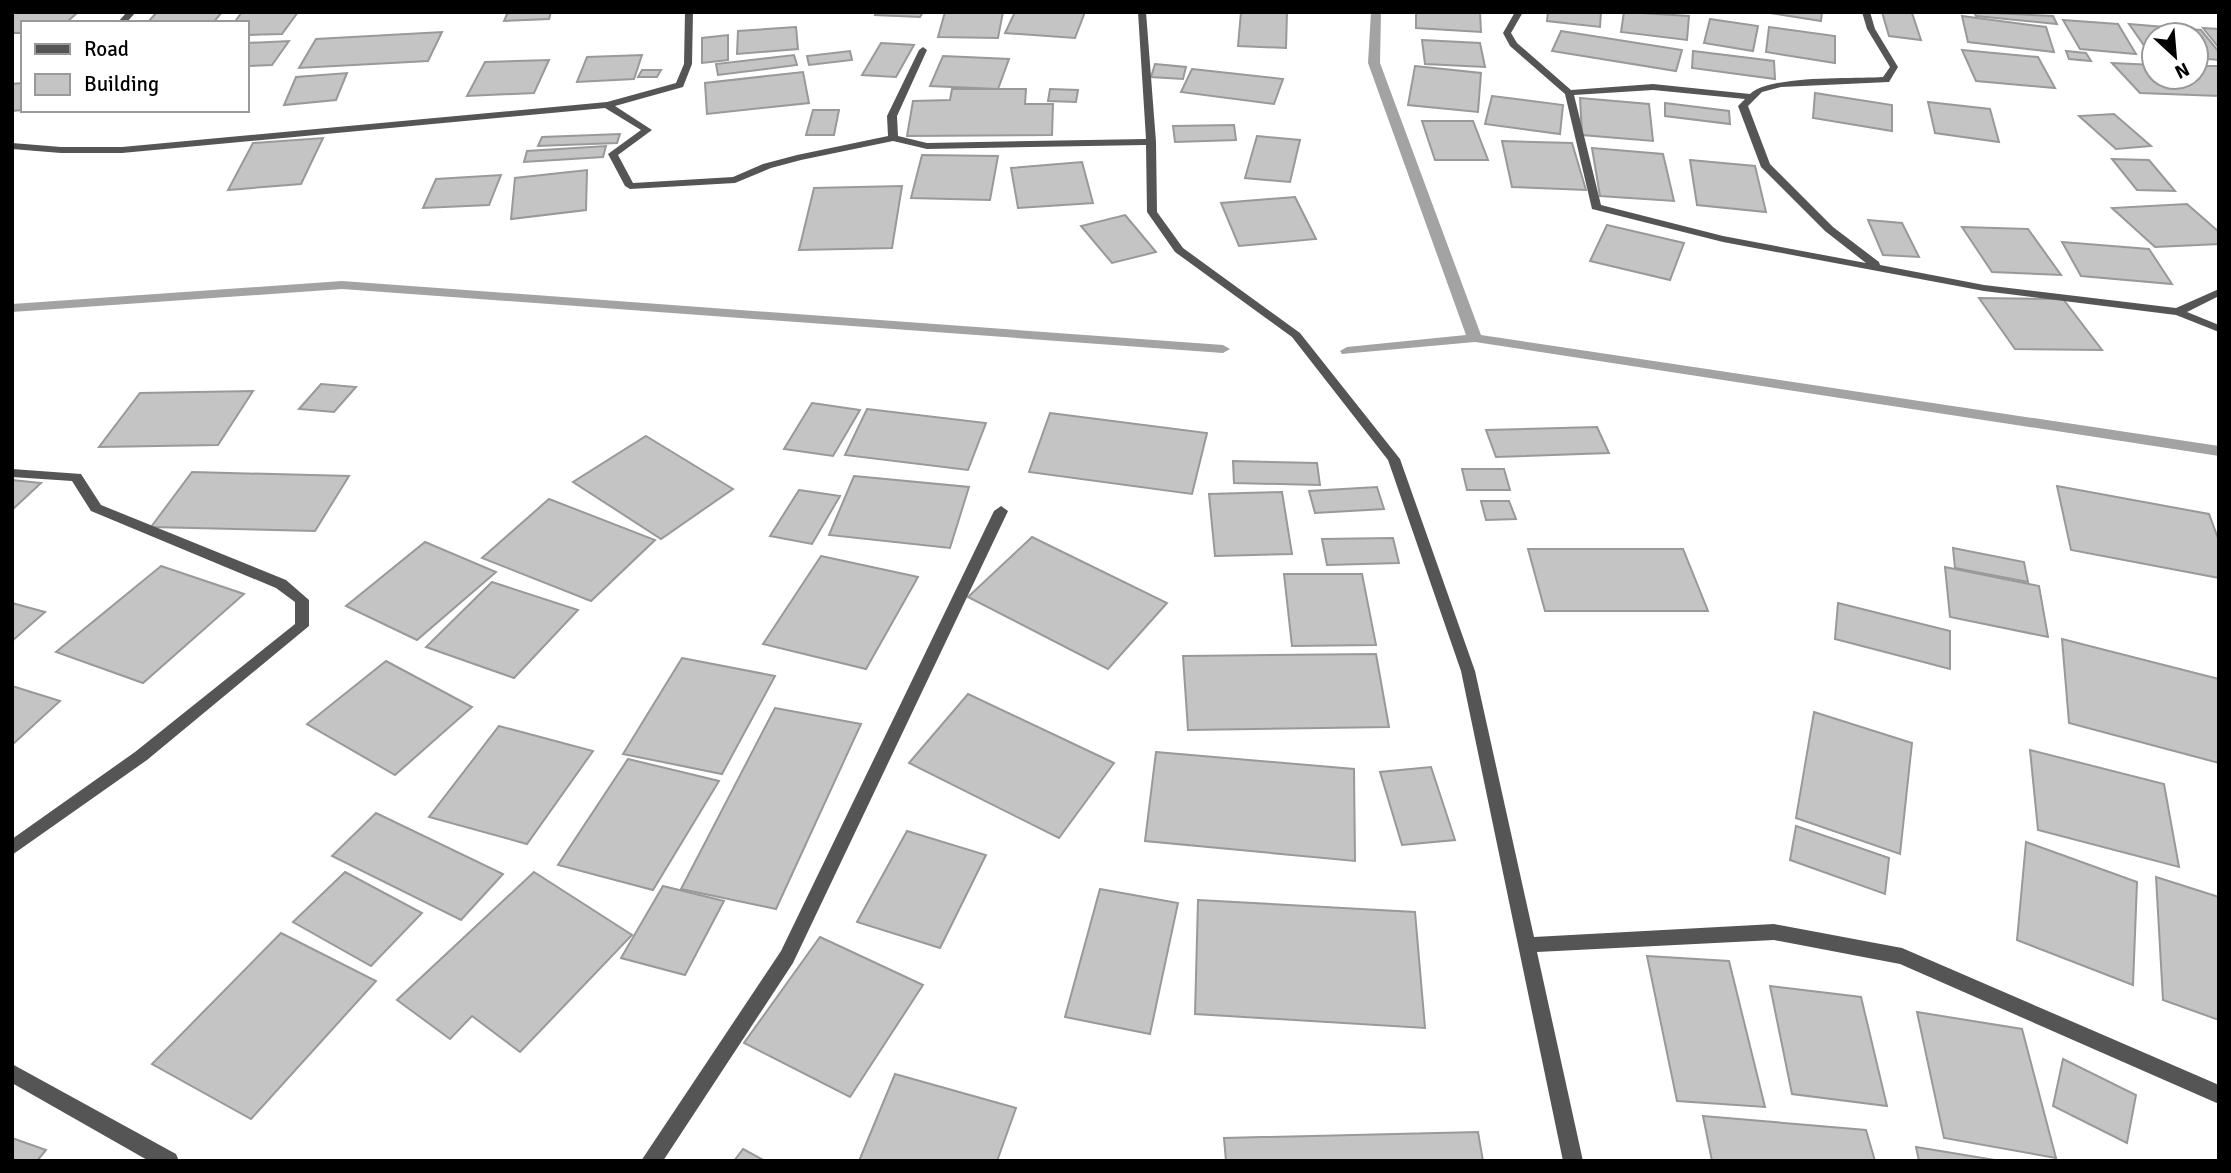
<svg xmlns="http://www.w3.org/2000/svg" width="2231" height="1173" font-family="Signika,sans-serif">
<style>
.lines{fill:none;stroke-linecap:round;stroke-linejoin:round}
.stream{fill:#a3a3a3;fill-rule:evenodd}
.building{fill:#c4c4c4;stroke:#999;stroke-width:2}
.street{fill:#555;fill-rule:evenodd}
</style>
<rect width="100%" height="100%" fill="#fff"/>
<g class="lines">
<g class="stream">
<path d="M1371 12H1381L1380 63 1481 335 2219 446V456L1475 342 1342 354 1340 351 1347 347 1466 335 1368 63Z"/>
<path d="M342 281 1223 345 1230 349 1223 353 342 289 12 312V304Z"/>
</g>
</g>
<g class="building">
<path d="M13 12H78L66 23H23V33H12Z"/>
<path d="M157 12H222L213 23H147Z"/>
<path d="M242 12H298L282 34 247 35V23H234Z"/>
<path d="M508 12H551L549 19 504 21Z"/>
<path d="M876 12H923L920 17 875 15Z"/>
<path d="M945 12H1003L998 38 938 37Z"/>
<path d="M1015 12H1085L1075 38 1005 33Z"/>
<path d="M1241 12H1287L1286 48 1238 46Z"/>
<path d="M1416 12H1480L1481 32 1416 28Z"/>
<path d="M1548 12H1601L1600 27 1547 21Z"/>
<path d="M1624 12 1689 16 1687 40 1621 32Z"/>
<path d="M1764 12H1822L1821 21Z"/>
<path d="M1882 12 1912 13 1921 40 1889 36Z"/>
<path d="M1974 12 2053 16 2057 24 1976 16Z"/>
<path d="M1962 16 2046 27 2054 52 1968 42Z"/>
<path d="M1710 19 1758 26 1753 51 1704 43Z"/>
<path d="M2063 20 2118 24 2136 54 2080 49Z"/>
<path d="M2129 24 2201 30 2219 52V60L2196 58V35H2154V55L2150 54Z"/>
<path d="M796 27 798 49 737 54 738 31Z"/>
<path d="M1769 27 1835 36V63L1766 52Z"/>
<path d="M2203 28 2219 29V48Z"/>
<path d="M1561 31 1682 50 1676 71 1552 51Z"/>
<path d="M442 32 428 61 299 68 316 39Z"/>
<path d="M728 35V60L702 63V38Z"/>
<path d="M1422 40 1480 43 1485 67 1425 64Z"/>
<path d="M289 41 272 65 247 66V43Z"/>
<path d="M881 43 914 45 896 77 862 75Z"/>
<path d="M1962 50 2038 57 2055 88 1976 81Z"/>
<path d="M850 51 852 60 809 65 807 56Z"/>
<path d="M1693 51 1774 61 1775 79 1692 68Z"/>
<path d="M2066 51 2086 53 2091 61 2069 59Z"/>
<path d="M642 55 634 79 577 82 587 57Z"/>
<path d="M794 55 797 65 718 75 716 64Z"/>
<path d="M943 56 1009 59 998 89 930 86Z"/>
<path d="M549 60 534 93 467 96 485 62Z"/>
<path d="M2112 63 2154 65V77H2196V66H2219V96L2140 93Z"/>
<path d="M1155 64 1186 67 1183 79 1151 77Z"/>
<path d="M1415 66 1481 73 1478 112 1408 105Z"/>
<path d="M1192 69 1283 79 1274 104 1181 92Z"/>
<path d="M642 70H661L657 77H638Z"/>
<path d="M803 72 809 103 707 114 705 83Z"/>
<path d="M347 73 336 100 284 105 296 77Z"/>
<path d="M23 83V110L12 111V84Z"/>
<path d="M952 89H1026L1025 104H1053L1052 135 907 136 913 101 950 100Z"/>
<path d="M1050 89 1078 90 1076 102 1048 101Z"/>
<path d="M1815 93 1892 105V131L1813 118Z"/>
<path d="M1492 96 1563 105 1560 134 1485 124Z"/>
<path d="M1580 98 1649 104 1653 141 1582 135Z"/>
<path d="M1928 102 1990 109 1999 142 1935 133Z"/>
<path d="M1665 103 1729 111 1730 124 1665 116Z"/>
<path d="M813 110H839L834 135H806Z"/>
<path d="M2114 114 2151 146 2116 149 2079 116Z"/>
<path d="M1422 121H1473L1488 160H1435Z"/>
<path d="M1234 125 1236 140 1175 142 1173 126Z"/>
<path d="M620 134 617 143 538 146 542 137Z"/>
<path d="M1257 136 1300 140 1290 182 1245 178Z"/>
<path d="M323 138 301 184 228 190 253 143Z"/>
<path d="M1502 141 1572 143 1586 190 1512 187Z"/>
<path d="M606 146 603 157 524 162 527 151Z"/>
<path d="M1592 148 1663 154 1674 201 1600 196Z"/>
<path d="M922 155 998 156 990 200 911 198Z"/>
<path d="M2112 159 2149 160 2175 191 2137 190Z"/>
<path d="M1690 160 1755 166 1766 212 1697 205Z"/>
<path d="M1082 162 1093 203 1018 208 1011 168Z"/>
<path d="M587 170 586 210 511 219 515 178Z"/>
<path d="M501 175 489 205 423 208 436 179Z"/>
<path d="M902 186 892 248 799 250 814 188Z"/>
<path d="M1295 197 1316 239 1239 246 1221 203Z"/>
<path d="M2187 204 2219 232V244L2155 247 2112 208Z"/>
<path d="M1125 215 1156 252 1112 263 1081 226Z"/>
<path d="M1868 220 1902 223 1919 257 1883 255Z"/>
<path d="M1607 225 1684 243 1670 280 1590 261Z"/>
<path d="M1962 227 2028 229 2061 275 1992 272Z"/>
<path d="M2062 242 2149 249 2172 284 2081 276Z"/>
<path d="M1979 298 2063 299 2102 350 2015 349Z"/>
<path d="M321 384 356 387 334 412 299 409Z"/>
<path d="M253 391 218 445 99 447 140 393Z"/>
<path d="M812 403 860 410 833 456 784 449Z"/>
<path d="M867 409 986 423 968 470 845 455Z"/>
<path d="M1050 413 1207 433 1192 494 1029 472Z"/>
<path d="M1597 427 1609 453 1496 457 1486 430Z"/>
<path d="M646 436 733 489 661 539 573 482Z"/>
<path d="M1233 461 1317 463 1320 485 1234 483Z"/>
<path d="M1462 469H1504L1510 490H1467Z"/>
<path d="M192 472 349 476 315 531 151 527Z"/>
<path d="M854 476 969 487 950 548 829 535Z"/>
<path d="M12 480 41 483 12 510Z"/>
<path d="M2057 486 2209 514 2219 541V578L2071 550Z"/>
<path d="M1377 487 1384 509 1315 513 1309 491Z"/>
<path d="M799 490 840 496 812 544 770 536Z"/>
<path d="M1282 492 1292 554 1215 556 1209 494Z"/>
<path d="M549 499 655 540 591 601 482 558Z"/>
<path d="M1481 501H1509L1516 519 1486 520Z"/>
<path d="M1032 537 1167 603 1108 669 968 597Z"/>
<path d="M1393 538 1399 563 1327 565 1322 539Z"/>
<path d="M425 542 496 572 417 640 346 606Z"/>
<path d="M1953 548 2024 562 2028 582 1955 568Z"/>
<path d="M1528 549H1683L1708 611H1545Z"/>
<path d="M821 556 918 577 866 669 763 644Z"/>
<path d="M161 566 244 594 143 683 56 652Z"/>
<path d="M1945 567 2039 586 2048 637 1950 617Z"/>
<path d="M1284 574H1362L1376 645 1292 646Z"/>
<path d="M492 582 578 610 514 678 426 647Z"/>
<path d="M12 603 45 612 12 641Z"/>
<path d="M1838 603 1950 631V669L1835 639Z"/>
<path d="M2062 639 2219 679V763L2069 723Z"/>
<path d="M1376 654 1389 727 1188 730 1183 656Z"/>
<path d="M682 658 775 676 722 774 623 754Z"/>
<path d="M386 661 472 707 395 775 307 724Z"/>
<path d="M12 686 60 701 12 745Z"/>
<path d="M968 694 1114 763 1059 838 909 763Z"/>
<path d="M775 708 861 724 776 909 681 889Z"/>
<path d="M1814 712 1912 743 1900 854 1796 818Z"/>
<path d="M499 726 593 751 527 844 429 817Z"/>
<path d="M2030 750 2164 784 2179 867 2038 830Z"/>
<path d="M1156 752 1354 769 1355 861 1145 841Z"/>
<path d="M628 759 719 781 653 890 558 865Z"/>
<path d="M1431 767 1455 840 1402 845 1380 772Z"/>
<path d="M376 813 503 874 461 920 332 856Z"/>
<path d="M1796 826 1889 858 1885 894 1790 860Z"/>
<path d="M907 831 986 855 940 948 857 922Z"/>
<path d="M2026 842 2137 882 2133 985 2017 940Z"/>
<path d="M345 872 422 913 371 966 293 922Z"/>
<path d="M534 872 632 935 520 1052 472 1016 450 1039 397 1000Z"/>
<path d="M2156 877 2219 897V1020L2163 1000Z"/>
<path d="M663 886 724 901 685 975 621 958Z"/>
<path d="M1100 889 1178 903 1150 1034 1065 1017Z"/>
<path d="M1198 900 1415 912 1425 1028 1195 1014Z"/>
<path d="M281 933 376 981 251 1119 152 1064Z"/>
<path d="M820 937 923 985 850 1097 744 1043Z"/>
<path d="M1647 956 1729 961 1765 1107 1677 1101Z"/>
<path d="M1770 986 1861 997 1887 1106 1792 1094Z"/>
<path d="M1917 1012 2022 1029 2056 1158 1944 1138Z"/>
<path d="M2063 1059 2136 1095 2127 1143 2053 1106Z"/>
<path d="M895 1074 1016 1108 997 1161H859Z"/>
<path d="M1703 1116 1866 1130 1875 1161H1712Z"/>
<path d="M1478 1132 1483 1161H1226L1224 1138Z"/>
<path d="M12 1138 46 1150 37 1161H12Z"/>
<path d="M1916 1147 2001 1161H1919Z"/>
<path d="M743 1149 765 1161H734Z"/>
</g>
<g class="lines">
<g class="street">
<path d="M127 12H136L126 23H117Z"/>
<path d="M685 12H693L692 64 683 87 615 106 652 130 618 155 633 183 733 177 763 164 797 155 888 136 887 116 919 50 923 47 927 50 897 116 898 136 927 143 1146 139 1138 12H1146L1156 142 1157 212 1183 248 1300 333 1400 459 1475 671 1534 937 1774 924 1902 948 2219 1085V1104L1900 964 1774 940 1537 952 1583 1161H1563L1461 671 1388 460 1292 337 1175 252 1147 212 1146 145 927 149 893 141 801 160 771 168 735 183 630 189 625 186 608 154 641 130 605 108 122 153H61L12 149V143L61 147H122L607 102 676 83 684 64Z"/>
<path d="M1515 12H1523L1511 33 1517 43 1571 90 1653 84 1750 94C1769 75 1854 79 1883 77L1890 67 1867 29 1862 12H1870L1875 29 1898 67 1889 82 1781 87 1762 92 1748 106 1770 164 1833 227 1879 262 1880 265 1984 285 2176 308 2219 289V296L2187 312 2219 325V332L2176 315 1984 291 1723 242 1592 209 1565 94 1510 46 1503 33ZM1653 90 1745 99 1738 106 1761 167 1825 231 1866 263 1723 236 1601 205 1574 95Z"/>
<path d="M12 469 81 474 101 505 286 580 309 600V626L147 760 12 855V839L135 752 295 624V602L276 588 91 511 72 481 12 477Z"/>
<path d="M1001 506 1008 511 793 963 663 1161H641L781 951 994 511Z"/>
<path d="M12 1064 176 1154 179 1161H149L12 1083Z"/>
</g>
</g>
<rect width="2231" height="1173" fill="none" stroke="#000000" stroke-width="28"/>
<rect x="21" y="21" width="228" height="91" fill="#ffffff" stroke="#999999" stroke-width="2"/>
<rect x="35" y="44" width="35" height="10" fill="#555555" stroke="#999999" stroke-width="2"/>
<text x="84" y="56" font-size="21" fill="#000000">Road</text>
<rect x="35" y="74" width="35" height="21" fill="#c4c4c4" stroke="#999999" stroke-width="2"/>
<text x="84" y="91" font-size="21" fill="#000000">Building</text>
<g transform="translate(2175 56) rotate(154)"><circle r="33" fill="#ffffff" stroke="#999999" stroke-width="2"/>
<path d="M0-5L12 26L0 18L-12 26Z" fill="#000000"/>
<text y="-10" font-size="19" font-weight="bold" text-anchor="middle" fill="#000000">N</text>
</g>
</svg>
